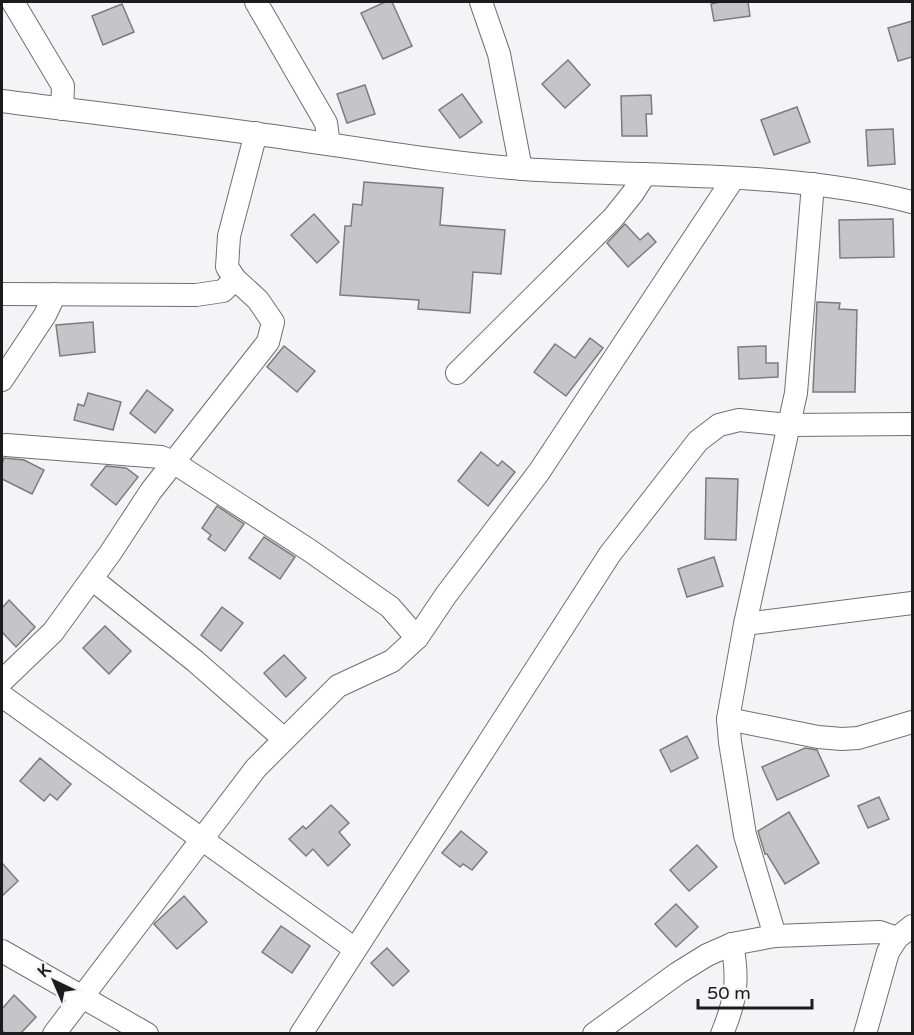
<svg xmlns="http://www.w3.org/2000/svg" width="914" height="1035" font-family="'Varela Round',sans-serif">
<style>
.building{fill:#c5c5c7;stroke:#7c7c7d;stroke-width:1.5}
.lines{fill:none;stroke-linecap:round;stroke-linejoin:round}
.minor-casing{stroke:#6f6f71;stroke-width:24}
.minor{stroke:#fff;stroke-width:22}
</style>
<rect width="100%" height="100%" fill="#f4f4f6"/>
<g class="building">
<path d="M385 2H392L412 46 383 59 361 13Z"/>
<path d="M720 2H748L750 16 714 21 711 4Z"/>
<path d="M122 4 134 32 103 45 92 16Z"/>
<path d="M912 21V57L898 61 888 28Z"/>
<path d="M568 60 590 85 565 108 542 84Z"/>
<path d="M365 85 375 114 347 123 337 94Z"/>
<path d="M462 94 482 122 460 138 439 110Z"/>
<path d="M651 95 652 114H646L647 136H622L621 96Z"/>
<path d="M797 107 810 142 774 155 761 120Z"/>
<path d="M893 129 895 164 868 166 866 130Z"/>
<path d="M364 182 443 188 440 225 505 230 501 274 473 272 470 313 418 309 419 300 340 295 345 226H351L353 204 362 205Z"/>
<path d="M314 214 339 242 317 263 291 235Z"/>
<path d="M893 219 894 257 840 258 839 220Z"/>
<path d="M625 224 640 240 648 233 656 242 628 267 607 243Z"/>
<path d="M817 302 840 303 839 309 857 310 855 392H813Z"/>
<path d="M93 322 95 352 60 356 56 325Z"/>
<path d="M590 338 603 348 566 396 534 372 555 344 575 358Z"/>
<path d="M284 346 315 371 297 392 267 367Z"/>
<path d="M766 346V363H778V377L739 379 738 347Z"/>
<path d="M147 390 173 410 155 433 130 413Z"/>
<path d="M88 393 121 402 113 430 74 420 78 404 84 406Z"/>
<path d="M481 452 498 466 502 461 515 472 488 506 458 481Z"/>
<path d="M4 458 24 460 44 470 32 494 2 479V464Z"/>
<path d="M106 466 126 468 138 477 116 505 91 485Z"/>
<path d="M706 478 738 479 736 540 705 539Z"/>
<path d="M217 506 244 524 225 551 208 539 211 535 202 528Z"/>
<path d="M264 537 295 557 280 579 249 558Z"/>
<path d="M714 557 723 586 687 597 678 569Z"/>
<path d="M9 600 35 627 16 647 2 632V608Z"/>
<path d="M222 607 243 623 221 651 201 635Z"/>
<path d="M105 626 131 651 109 674 83 648Z"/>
<path d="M284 655 306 678 286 697 264 673Z"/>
<path d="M687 736 698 758 671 772 660 750Z"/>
<path d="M805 748 817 750 829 776 777 800 762 767Z"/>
<path d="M40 758 71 784 57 800 50 794 44 801 20 781Z"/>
<path d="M879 797 889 819 868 828 858 806Z"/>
<path d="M331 805 349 823 339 832 350 845 328 866 313 849 306 856 289 839 303 826 306 829Z"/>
<path d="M789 812 819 863 785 884 767 854H765L758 831Z"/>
<path d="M461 831 487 852 472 870 463 864 460 867 442 853Z"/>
<path d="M697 845 717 867 689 891 670 870Z"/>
<path d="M2 863 18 881 2 896Z"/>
<path d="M184 896 207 922 177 949 154 924Z"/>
<path d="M676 904 698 927 676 947 655 924Z"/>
<path d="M281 926 310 946 292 973 262 952Z"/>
<path d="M387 948 409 971 393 986 371 963Z"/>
<path d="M14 995 36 1017 20 1034H5L2 1030V1009Z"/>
</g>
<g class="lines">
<g class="minor-casing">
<g id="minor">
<path d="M13 2 63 86 62 109"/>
<path d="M256 2 326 123 329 144"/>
<path d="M481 2 499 54 521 169"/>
<path d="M2 101C87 112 172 122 258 134 346 146 434 162 523 169 652 178 786 170 912 202"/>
<path d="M2 294 196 295 223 291 235 279"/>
<path d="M457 373 613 218 633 193 645 174"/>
<path d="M2 380 45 315 55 294"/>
<path d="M6 445 161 457 173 462 309 550 390 607 417 638"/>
<path d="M92 579 195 661 284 739"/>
<path d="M745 624 912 603"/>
<path d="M2 681 53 632 111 552 151 491 268 342 273 322 258 300 235 279 227 267 229 236 256 133"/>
<path d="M2 696 355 949"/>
<path d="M728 719 818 737 842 739 858 738 912 722"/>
<path d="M775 936 745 835 730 742 728 719 745 624 796 393 813 184"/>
<path d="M2 951 147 1034"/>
<path d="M54 1034 256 768 338 686 392 661 417 638 446 595 539 472 733 179"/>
<path d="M301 1034 610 554 698 441 719 425 739 420 789 425 912 424"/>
<path d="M594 1034 678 973 707 955 732 944 775 936 880 932 897 938"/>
<path d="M722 1034C736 1000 739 980 732 944"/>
<path d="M865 1034 888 952 897 938 912 926"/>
</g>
</g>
<use href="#minor" class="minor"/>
</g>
<rect width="914" height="1035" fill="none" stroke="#1c1c1c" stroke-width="6"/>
<g transform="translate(54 981) rotate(316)" stroke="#f4f4f6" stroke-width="4.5" paint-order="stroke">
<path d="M0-4.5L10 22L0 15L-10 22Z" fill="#1c1c1c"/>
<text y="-9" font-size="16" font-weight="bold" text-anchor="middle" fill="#1c1c1c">K</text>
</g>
<path d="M698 999v9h114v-9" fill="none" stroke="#1c1c1c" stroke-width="3"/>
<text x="707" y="999" font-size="18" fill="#1c1c1c" stroke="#f4f4f6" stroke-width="4.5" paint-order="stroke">50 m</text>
</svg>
